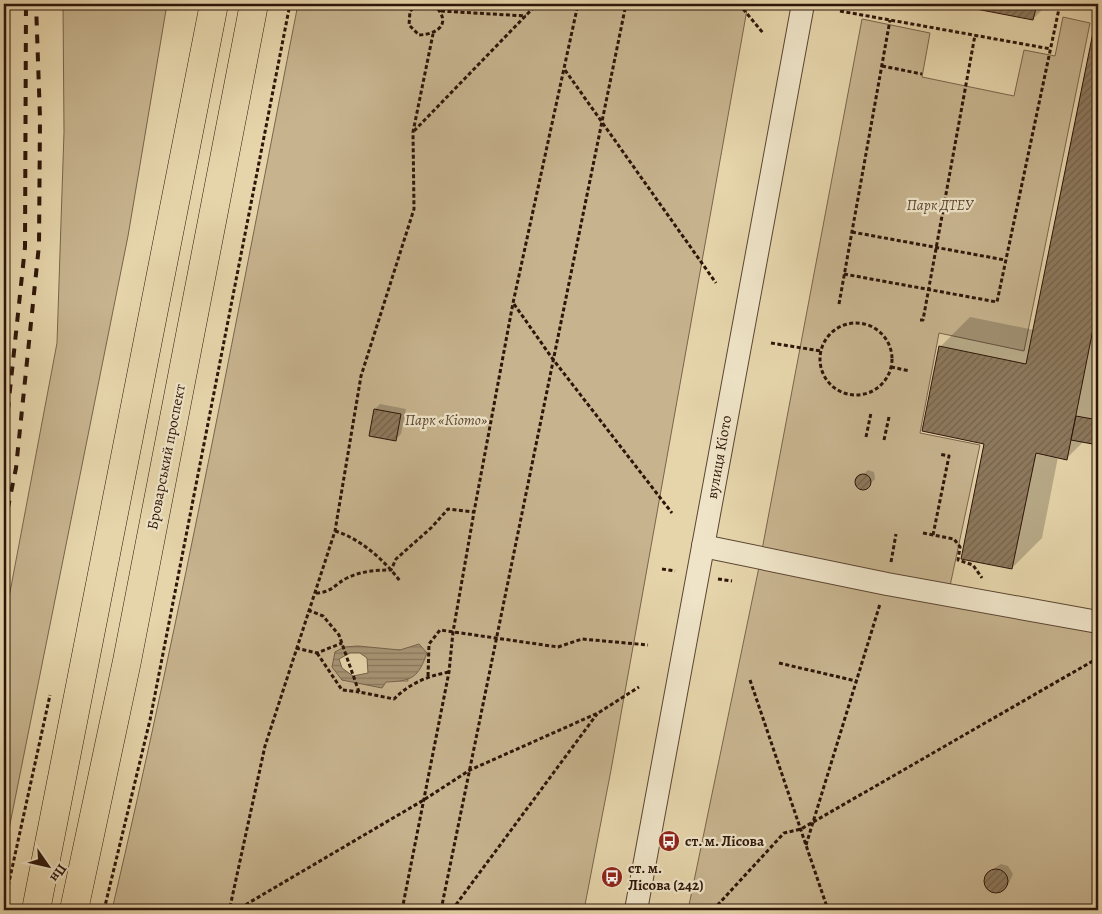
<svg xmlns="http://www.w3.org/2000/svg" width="1102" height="914" font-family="Alegreya,serif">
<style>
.green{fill:#c7b48f;stroke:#7a644c;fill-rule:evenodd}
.water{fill:url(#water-rules);stroke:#766149;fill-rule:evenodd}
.shadow{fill:#0003}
.building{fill:url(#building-hatch);stroke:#2d1509}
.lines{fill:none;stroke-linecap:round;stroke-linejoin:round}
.minor-casing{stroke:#5b4532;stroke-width:24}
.highway-casing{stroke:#2d1509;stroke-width:29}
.path{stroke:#2d1509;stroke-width:3;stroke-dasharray:4 2.5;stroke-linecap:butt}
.minor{stroke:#efe4c8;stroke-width:22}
.highway{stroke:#e6d5ab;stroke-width:28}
.rail{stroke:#2d1509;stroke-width:4;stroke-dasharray:9 9;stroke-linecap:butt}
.labels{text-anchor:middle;stroke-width:4.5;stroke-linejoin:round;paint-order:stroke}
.park-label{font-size:15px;font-style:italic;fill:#5b4531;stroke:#efe4c8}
.street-label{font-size:15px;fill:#2d1509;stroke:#efe4c8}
.poi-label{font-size:15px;font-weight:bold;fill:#2d1509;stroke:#efe4c8;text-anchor:start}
</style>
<defs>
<pattern id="water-rules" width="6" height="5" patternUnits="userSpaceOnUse" patternTransform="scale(1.25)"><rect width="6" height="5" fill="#a79474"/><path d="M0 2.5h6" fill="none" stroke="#88785d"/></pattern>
<pattern id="building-hatch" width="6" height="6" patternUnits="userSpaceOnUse" patternTransform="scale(1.25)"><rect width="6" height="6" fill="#8d795d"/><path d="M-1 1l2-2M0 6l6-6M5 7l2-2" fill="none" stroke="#74624b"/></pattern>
</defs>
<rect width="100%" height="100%" fill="#e6d5ab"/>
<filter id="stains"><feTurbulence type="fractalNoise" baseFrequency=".004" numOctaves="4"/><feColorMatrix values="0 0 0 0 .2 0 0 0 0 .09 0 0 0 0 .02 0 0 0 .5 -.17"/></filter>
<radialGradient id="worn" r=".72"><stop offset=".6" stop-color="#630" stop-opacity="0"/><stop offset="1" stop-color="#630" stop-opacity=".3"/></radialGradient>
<g class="green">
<path d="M63 4H167L128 236 4 854V624L57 343 64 132Z"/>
<path d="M298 4H748L611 770 584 910H112C182 610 239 307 298 4ZM383 650H400L408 681 342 680 335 652Z"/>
<path d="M1063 17 1090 23 1024 351 939 333 920 433 980 445 950 586 762 550 862 19 930 33 922 77 1014 96 1024 50 1055 56Z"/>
<path d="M759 567 1098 633V910H688Z"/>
</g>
<path class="water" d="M419 644 427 653C418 678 412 681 386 682L382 688 342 680 332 667 335 652 344 647 358 646 400 650ZM350 653H360L367 658 368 673 353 676 342 668 339 659Z"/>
<g class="shadow">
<path d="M957 4H1048L1033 19Z"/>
<path d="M1098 14V444L1084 441 1067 458 1058 457 1042 538 1012 568 986 443 940 347 970 317 1034 330Z"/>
<path d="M380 404 406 409 401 434 396 439 375 409Z"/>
<path d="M868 470 874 472 875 479 864 489 861 488 857 480Z"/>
<path d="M1001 864 1008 866 1013 874 1009 883 1004 889 995 892 988 889 985 881 988 872Z"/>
</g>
<g class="building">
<path d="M950 4H1037L1033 20Z"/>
<path d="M1066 4H1098V10Z"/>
<path d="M1098 8V304L1067 460 1036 453 1012 569 961 559 984 444 922 431 939 346 1026 364Z"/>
<path d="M374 409 401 414 396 441 369 436Z"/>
<path d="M1076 416 1098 420V445L1071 440Z"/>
<circle cx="863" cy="482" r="8"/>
<circle cx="996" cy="881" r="12"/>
</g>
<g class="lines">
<g class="minor-casing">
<g id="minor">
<path d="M703 546 887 584 1098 622"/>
<path d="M636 910 803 4"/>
</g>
</g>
<g class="highway-casing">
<g id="highway">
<path d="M36 910 214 4"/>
<path d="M74 910 127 661 254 4"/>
</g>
</g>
<g class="path">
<path d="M418 4 410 11 409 25 419 35C441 34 452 21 433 4"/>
<path d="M739 4 763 33"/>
<path d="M441 11 526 16"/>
<path d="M840 11 1051 49"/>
<path d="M882 66 922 74"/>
<path d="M565 70 716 283"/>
<path d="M414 131 537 4"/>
<path d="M852 232 1005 260"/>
<path d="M844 274 997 302 1060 4"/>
<path d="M514 304 552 358 672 513"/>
<path d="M839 304 890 20"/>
<path d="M920 320H923L975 35"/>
<circle cx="856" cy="359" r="36"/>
<path d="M771 343 821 351"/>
<path d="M891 367 910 371"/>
<path d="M866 437 871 413"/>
<path d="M884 440 889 417"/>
<path d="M335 531C361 539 384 560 400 581"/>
<path d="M923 533 954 539 960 547 958 560 973 565 982 578"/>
<path d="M933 535 949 456 939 454"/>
<path d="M891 562 896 534"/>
<path d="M662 569 675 571"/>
<path d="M718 579 732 581"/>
<path d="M316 593C331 593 335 584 347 578 362 571 375 570 391 570L396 559 432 527 448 509 474 512"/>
<path d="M308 610 323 616 339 635 359 692 394 699C410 683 428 676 449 672"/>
<path d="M296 648 317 653 342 643"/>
<path d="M317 653 342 690 359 692"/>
<path d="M779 663 856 681"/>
<path d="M428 676 429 644 440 630 558 647 582 639 648 645"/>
<path d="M750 680 828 910"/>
<path d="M806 845 880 604"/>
<path d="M4 905 50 695"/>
<path d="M230 907 265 746 335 531 361 376 414 209 413 132 433 34"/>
<path d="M240 908 422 801 470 770 598 713 639 687"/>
<path d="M104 910 150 720 290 4"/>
<path d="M225 910 230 907 251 910"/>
<path d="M402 910 449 672 453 632 474 512 513 303 578 4"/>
<path d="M441 910 626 4"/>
<path d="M452 910 597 714"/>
<path d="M713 910 784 833 801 829 1098 658"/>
</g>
<use href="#minor" class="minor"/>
<use href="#highway" class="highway"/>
<g class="rail">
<path d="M4 447 25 247 26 4"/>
<path d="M4 527 16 468 39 245 40 118 36 4"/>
</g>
</g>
<defs>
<g id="bus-disc" transform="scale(1.125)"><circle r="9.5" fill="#8f2418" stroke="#efe4c8"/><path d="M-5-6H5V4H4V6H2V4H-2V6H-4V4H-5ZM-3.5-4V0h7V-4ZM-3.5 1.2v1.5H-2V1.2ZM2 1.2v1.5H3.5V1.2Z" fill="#fff"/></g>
</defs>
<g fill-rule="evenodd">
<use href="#bus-disc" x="669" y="841"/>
<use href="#bus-disc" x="612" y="877"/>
</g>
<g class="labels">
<g class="park-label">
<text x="940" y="210">Парк ДТЕУ</text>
<text x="446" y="425">Парк «Кіото»</text>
</g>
<g class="street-label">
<text transform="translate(166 457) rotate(-79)" y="5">Броварський проспект</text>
<text transform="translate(719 457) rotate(-80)" y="5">вулиця Кіото</text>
</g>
<g class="poi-label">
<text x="685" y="846">ст. м. Лісова</text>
<text x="628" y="873">ст. м.<tspan x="628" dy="17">Лісова (242)</tspan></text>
</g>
</g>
<rect width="1102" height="914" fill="none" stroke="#e6d5ab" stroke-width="20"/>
<rect x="5" y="5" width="1092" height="904" fill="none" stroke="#2d1509" stroke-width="2.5"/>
<rect x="10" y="10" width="1082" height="894" fill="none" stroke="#2d1509"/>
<g transform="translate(48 866) rotate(124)" stroke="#efe4c8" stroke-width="4" paint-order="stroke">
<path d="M0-4L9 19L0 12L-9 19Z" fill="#2d1509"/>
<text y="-8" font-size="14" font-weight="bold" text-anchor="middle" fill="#2d1509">Пн</text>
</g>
<rect width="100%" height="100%" filter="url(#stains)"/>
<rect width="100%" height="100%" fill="url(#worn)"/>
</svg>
